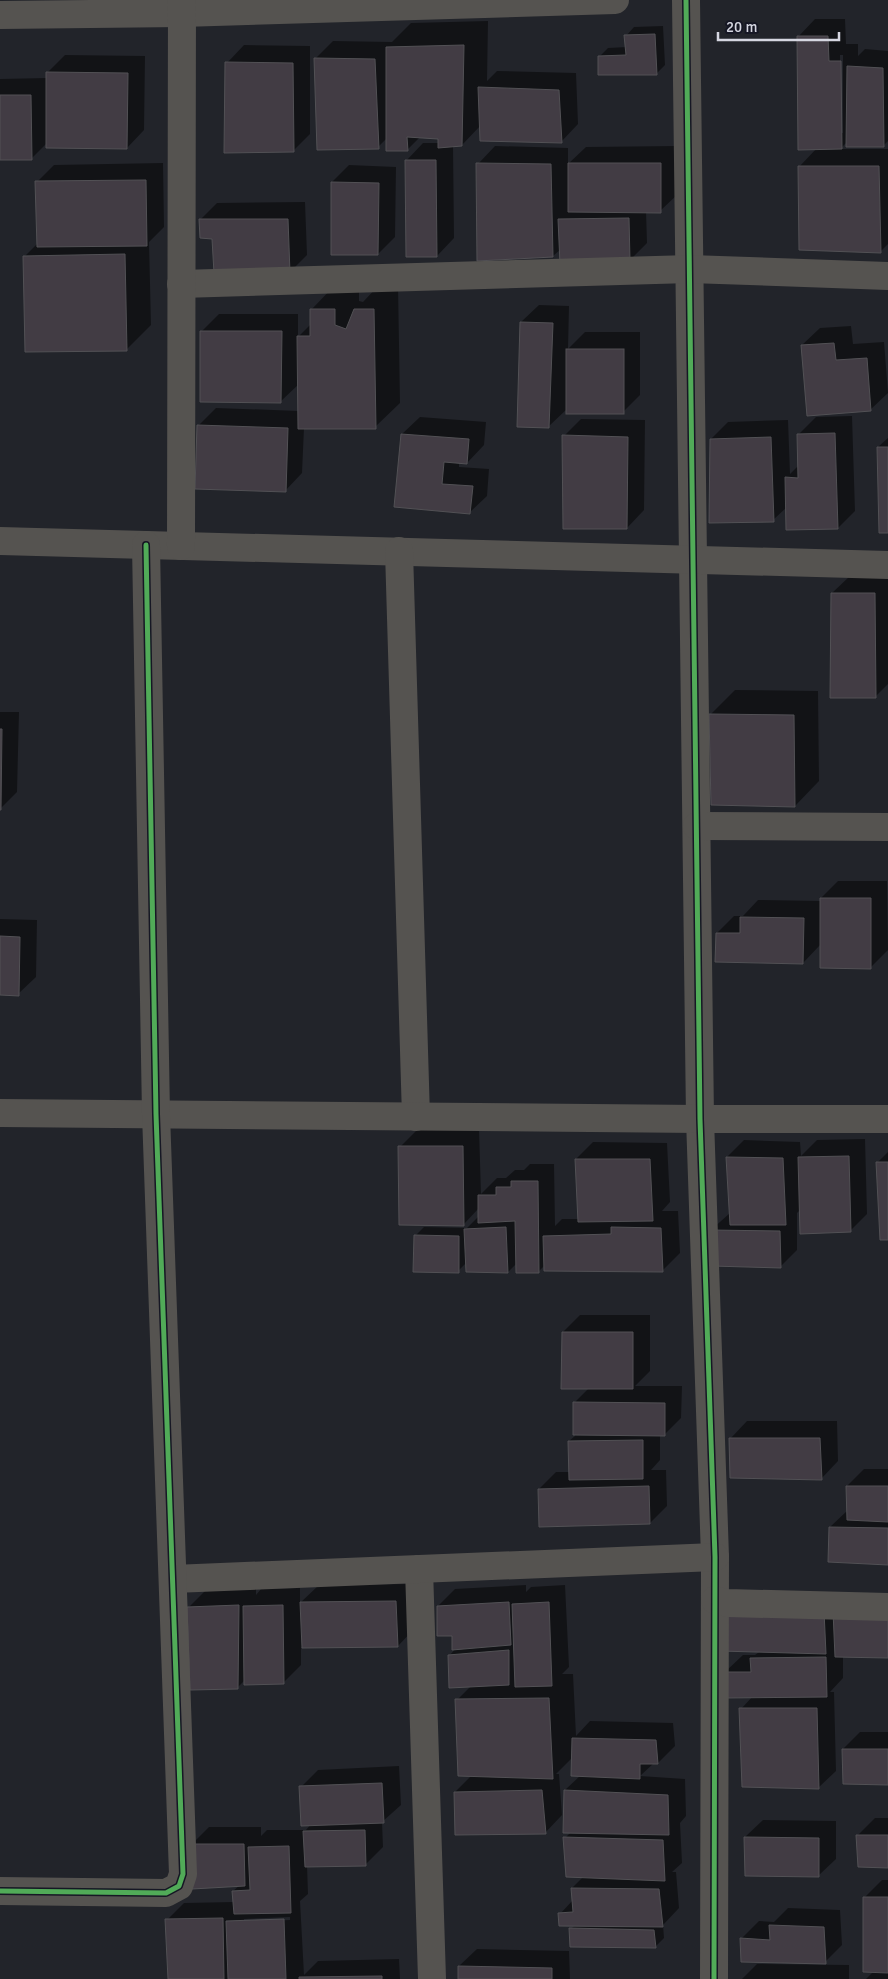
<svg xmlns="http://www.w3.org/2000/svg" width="888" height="1979" font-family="Signika,sans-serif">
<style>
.shadow{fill:#0007;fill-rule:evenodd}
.building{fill:#423c44;stroke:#525155}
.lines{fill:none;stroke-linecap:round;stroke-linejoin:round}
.minor{stroke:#555350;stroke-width:28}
.cycleway-casing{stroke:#161724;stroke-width:8}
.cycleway{stroke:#51ab58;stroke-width:5}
</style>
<rect width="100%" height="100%" fill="#22242a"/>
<g class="shadow">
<path d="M815 19H845L846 44H858V56L865 49 888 51V141L884 145 847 142 840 149H888V244L880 252 799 167 817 148 798 37ZM840 55H843V133H840Z"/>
<path d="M488 21 487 81 497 71 576 73 578 124 561 142 481 125 462 145H453L454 238 437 256 406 161 423 143H439V138L420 137 407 150 387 138 378 147 315 59 333 41 392 42 411 23Z"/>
<path d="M663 26 665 65 656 74 599 57 608 48 627 47 626 36 634 27Z"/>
<path d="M244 45 310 46V134L293 151 227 63Z"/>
<path d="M65 55 145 56 144 130 127 148 47 143 31 159H0V79L47 78V73Z"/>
<path d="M495 146 568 148V164L586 147 677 146 678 194 660 211H646L647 243 630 260 561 249 553 256 478 164Z"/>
<path d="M163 163 164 227 149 242 151 325 127 349 24 257 38 243 37 182 54 165Z"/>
<path d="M349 165 396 167 395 237 378 254 332 182Z"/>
<path d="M305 202 307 255 290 272 213 237 200 220 217 203Z"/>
<path d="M335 285H359V301L363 302 379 285H398L400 403 375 427 304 428 302 473 285 491 198 426 216 408 299 411V384L280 402 202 331 219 314H298V337L311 324V310Z"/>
<path d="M539 305 569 306 568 349 585 332H640V395L623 412 567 409 548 427 521 322Z"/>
<path d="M851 326 853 344 884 342 888 393 870 410 802 345 820 328Z"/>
<path d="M852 416 855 511 838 528 787 507 773 520 711 439 728 422 788 420 790 474 799 465 798 435 816 417Z"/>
<path d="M420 417 486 422 484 445 467 463 459 462V467L489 469 487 496 469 513 396 506 402 434Z"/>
<path d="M581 419 645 420 644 510 627 528 564 436Z"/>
<path d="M888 438V532L878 447Z"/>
<path d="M850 576 888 577V684L875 697 832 593Z"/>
<path d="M735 690 818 691 819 781 795 806 711 714Z"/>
<path d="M0 712H19L17 792 0 809Z"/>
<path d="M838 881H887L888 950 871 967 821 944 803 963 717 933 734 916H743L758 900 821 901V898Z"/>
<path d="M0 919 37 920 36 977 18 994H0Z"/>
<path d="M479 1129 481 1194 497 1178H506L515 1170H524L530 1164H554L555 1226 562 1219H579L576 1159 593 1142 667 1143 670 1202 662 1211H678L680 1253 663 1270 545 1265 539 1271 517 1263 508 1272 467 1262 458 1271 415 1236 424 1227 467 1228 480 1215 479 1208 464 1224 400 1147 417 1130Z"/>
<path d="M865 1139 867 1214 850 1231 801 1209 797 1213V1250L780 1267 711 1230 730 1213 727 1157 744 1140 800 1142 801 1156 817 1140Z"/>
<path d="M888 1152V1239L877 1163Z"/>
<path d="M580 1315H650V1371L635 1386H682L681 1418 664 1435H660V1460L651 1470H666L667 1506 650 1523 539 1489 556 1472H570L569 1441 575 1436V1402L589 1388 563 1332Z"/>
<path d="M747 1421H837L838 1461 821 1479 730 1439Z"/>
<path d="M864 1469H888V1564L830 1527 848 1510 847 1486Z"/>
<path d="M413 1584 415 1628 398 1646 301 1647V1665L284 1682 245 1680 237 1688 189 1607 206 1590 256 1589V1595L261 1589 300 1588V1603L319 1585Z"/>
<path d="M526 1585V1592L531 1587 565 1585 569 1667 562 1674H573L576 1736 590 1721 673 1723 675 1746 658 1763H654L640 1776 685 1779 686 1816 680 1823 682 1863 672 1872H676L679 1908 663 1925 664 1938 655 1947 571 1929 575 1925 560 1914 573 1900 572 1888 584 1876 565 1838 571 1832 565 1790 581 1775 573 1757 556 1774H559L562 1815 545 1833 455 1792 472 1775 457 1700 471 1686 450 1655 456 1648 453 1634 438 1606 455 1589Z"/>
<path d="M841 1594 888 1657 843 1656V1678L830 1692H834L836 1771 818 1788 741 1709 753 1696 725 1672 743 1655H755Z"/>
<path d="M860 1732H888V1784L843 1749Z"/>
<path d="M399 1766 401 1805 382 1822 383 1847 366 1864 307 1865 308 1894 300 1901 304 1975 318 1961 399 1959 400 1979H169L167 1920 184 1903 234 1902 233 1891 240 1885 192 1844 209 1827H261V1836L267 1830H306L311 1824 301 1787 318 1770ZM290 1917V1920L244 1922V1919Z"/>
<path d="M875 1818H888V1866L857 1836Z"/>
<path d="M763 1820 836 1821V1859L818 1876 745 1837Z"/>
<path d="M882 1880H888V1979H866L874 1971 865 1897Z"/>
<path d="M788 1908 840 1910 842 1945 825 1962 741 1939 759 1921 774 1922Z"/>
<path d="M477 1949 569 1951 570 1979H459V1966Z"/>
<path d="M757 1964 849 1965V1979H742Z"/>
</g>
<g class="building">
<path d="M655 34 657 75H598V56L626 55 624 35Z"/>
<path d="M797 36H828L829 61H841L842 149 798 150Z"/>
<path d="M464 45 462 146 438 148V139L407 137 408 151H386V47Z"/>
<path d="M314 58 375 59 379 149 317 150Z"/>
<path d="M225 62 293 63 294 152 224 153Z"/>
<path d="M847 66 883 68 884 147H846Z"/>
<path d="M46 72 128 73 127 149 46 148Z"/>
<path d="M478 87 559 90 562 143 480 141Z"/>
<path d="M0 95H31L32 160H0Z"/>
<path d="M405 160H436L437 257H406Z"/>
<path d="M476 163 551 164 553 257 477 261Z"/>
<path d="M568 163H661V213L568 212Z"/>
<path d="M798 166H879L881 253 799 250Z"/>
<path d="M146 180 147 246 37 247 35 181Z"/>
<path d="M331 182 379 183 378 255H331Z"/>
<path d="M629 218 630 261 560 264 558 219Z"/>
<path d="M199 219H288L290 273H214L212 239 200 238Z"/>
<path d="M125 254 127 351 25 352 23 256Z"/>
<path d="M310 309H335V325L346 329 354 309H374L376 429H298L297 336H310Z"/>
<path d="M520 322 553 323 549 428 517 427Z"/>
<path d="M200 331H282L281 403 200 402Z"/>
<path d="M834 343 836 360 867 358 871 411 807 416 801 345Z"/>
<rect x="566" y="349" width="58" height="65"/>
<path d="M197 425 288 428 286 492 195 489Z"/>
<path d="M835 433 838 529 786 530 785 477 798 478 797 434Z"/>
<path d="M401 434 469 439 467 464 444 462 442 484 473 486 470 514 394 507Z"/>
<path d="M562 435 628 437 627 529H563Z"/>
<path d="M771 437 774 522 709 523 710 439Z"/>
<path d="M877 447H888V533H879Z"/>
<path d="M831 593H875L876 698H830Z"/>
<path d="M709 714 794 715 795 807 711 805Z"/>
<path d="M0 729H2L1 810H0Z"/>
<path d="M820 898H871V969L820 968Z"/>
<path d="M740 917 804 918 803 964 715 962 716 933H740Z"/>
<path d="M0 936 20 937 19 996 0 995Z"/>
<path d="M398 1146H463L464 1226 399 1225Z"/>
<path d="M849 1156 851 1232 800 1234 798 1157Z"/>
<path d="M726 1157 783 1158 786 1225H730Z"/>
<path d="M575 1159H650L653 1221 578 1222Z"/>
<path d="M876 1162H888V1240H880Z"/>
<path d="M511 1181H538L539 1273H516L515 1221 478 1223V1195H496V1187H511Z"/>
<path d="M506 1227 508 1273 466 1272 464 1229Z"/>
<path d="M611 1227 661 1228 663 1272 544 1271 543 1236 611 1234Z"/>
<path d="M710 1230 780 1231 781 1268 712 1266Z"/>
<path d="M414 1235 459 1236V1273L413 1272Z"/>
<path d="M562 1332H633V1389H561Z"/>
<path d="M573 1402 665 1403V1436L573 1435Z"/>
<path d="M729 1438H820L822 1480 730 1478Z"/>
<path d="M643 1440V1479L569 1480 568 1441Z"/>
<path d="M649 1486 650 1524 539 1527 538 1489Z"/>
<path d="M846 1486H888V1522L847 1520Z"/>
<path d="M829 1527 888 1528V1565L828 1562Z"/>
<path d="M396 1601 398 1647 302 1648 300 1602Z"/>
<path d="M509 1602 511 1645 452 1650V1636H437V1606Z"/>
<path d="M549 1602 552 1686 515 1687 512 1604Z"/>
<path d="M239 1605 238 1689 190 1690 187 1607Z"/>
<path d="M283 1605 284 1684 244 1685 243 1606Z"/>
<path d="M719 1608 824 1611 826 1654 720 1651Z"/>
<path d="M833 1611 888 1613V1658L835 1657Z"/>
<path d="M509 1650V1685L449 1688 448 1655Z"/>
<path d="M826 1657 827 1697 725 1698 724 1672H751L750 1658Z"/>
<path d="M549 1698 553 1779 458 1776 455 1699Z"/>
<path d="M739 1708H817L819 1789 742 1787Z"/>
<path d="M572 1738 656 1740 658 1764H640V1779L571 1776Z"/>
<path d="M842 1749H888V1785L843 1784Z"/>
<path d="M382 1783 384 1823 301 1826 299 1786Z"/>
<path d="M542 1790 546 1834 455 1835 454 1792Z"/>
<path d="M564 1790 668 1795 669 1835 563 1833Z"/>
<path d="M365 1830 366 1866 305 1867 303 1831Z"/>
<path d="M856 1835H888V1868L858 1867Z"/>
<path d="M563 1837 663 1840 665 1881 566 1877Z"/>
<path d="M744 1837 819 1838V1877L745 1876Z"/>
<path d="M190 1844H244L245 1886 192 1889Z"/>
<path d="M289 1846 291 1913 234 1914 232 1891 250 1890 248 1847Z"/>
<path d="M571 1888 659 1889 663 1927 559 1926 558 1913 573 1912Z"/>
<path d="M863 1897H888V1973L863 1972Z"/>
<path d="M223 1918 224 1979H168L165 1919Z"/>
<path d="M284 1919 286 1979H228L226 1921Z"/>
<path d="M769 1925 824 1927 826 1964 741 1962 740 1938 770 1940Z"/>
<path d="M569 1928 654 1930 656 1948 570 1947Z"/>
<path d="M458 1966 552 1968V1979H458Z"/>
<path d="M382 1976V1979H299V1977Z"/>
</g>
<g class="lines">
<g class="minor">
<path d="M686 0 700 1119 715 1557 714 1979"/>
<path d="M0 15 182 13 615 0"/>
<path d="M181 284 690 269 888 276"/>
<path d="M0 541 888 565"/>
<path d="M181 546 182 0"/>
<path d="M399 551 416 1117"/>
<path d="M697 826 888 827"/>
<path d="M0 1113 700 1119H888"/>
<path d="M419 1569 432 1979"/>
<path d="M173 1579 715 1557"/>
<path d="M715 1600 727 1603 888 1607"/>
<path d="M0 1891 166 1893 179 1886 183 1874 156 1114 146 545"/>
</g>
<g class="cycleway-casing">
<g id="cycleway">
<path d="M686 0 700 1119 715 1557 714 1979"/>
<path d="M0 1891 166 1893 179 1886 183 1874 156 1114 146 545"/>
</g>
</g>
<use href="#cycleway" class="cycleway"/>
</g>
<path d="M718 32v8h121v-8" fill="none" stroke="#d6d7e1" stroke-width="2.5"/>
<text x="726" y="32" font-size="15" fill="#d6d7e1" stroke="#161724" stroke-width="4" paint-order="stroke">20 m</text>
</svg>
